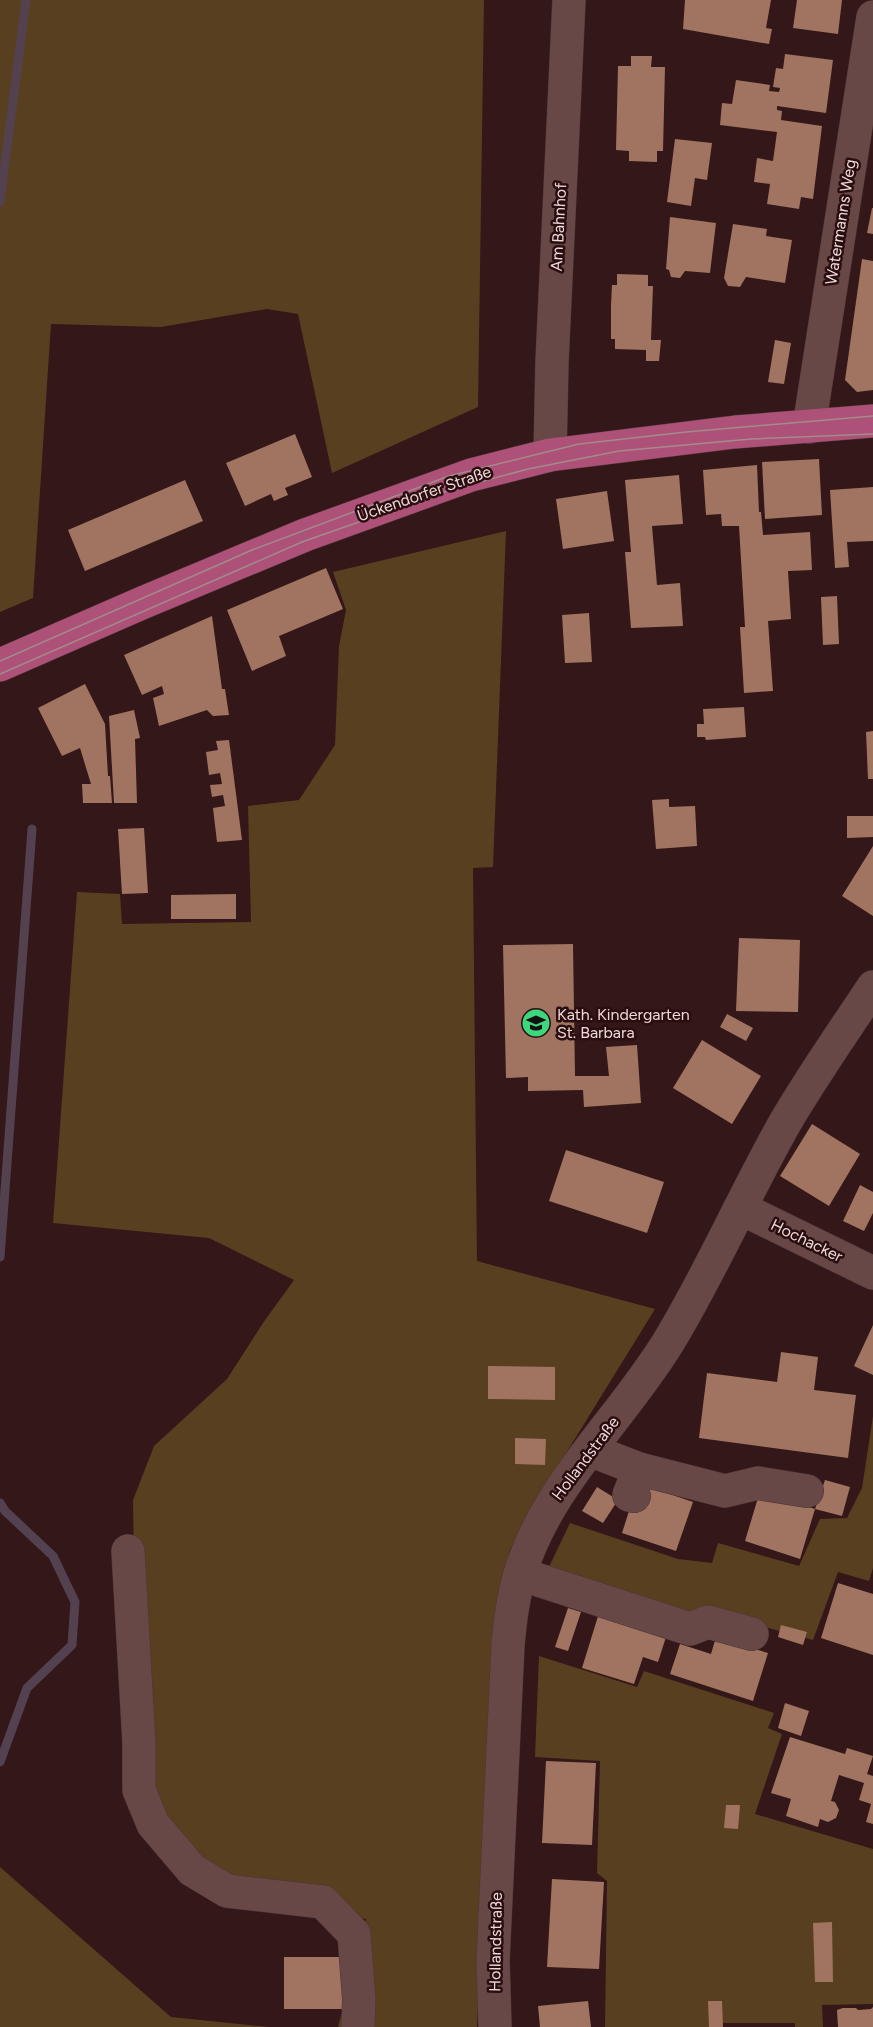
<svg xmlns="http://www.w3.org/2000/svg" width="873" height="2027" font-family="Figtree,sans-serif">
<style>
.green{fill:#583f1f}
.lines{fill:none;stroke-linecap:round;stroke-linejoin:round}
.stream{stroke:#54414f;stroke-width:9}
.building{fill:#a07460}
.minor-casing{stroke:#4d3637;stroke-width:34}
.major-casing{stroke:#4d3637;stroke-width:34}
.minor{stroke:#684747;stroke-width:33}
.major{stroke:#ad5179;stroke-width:33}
.tram{stroke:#a38b8b;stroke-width:1.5}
.labels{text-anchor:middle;stroke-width:5;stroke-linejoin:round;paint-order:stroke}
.street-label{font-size:16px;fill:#eed9d9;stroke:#290d0f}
.poi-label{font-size:16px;fill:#eed9d9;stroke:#290d0f;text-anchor:start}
</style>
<rect width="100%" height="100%" fill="#341718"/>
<g class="green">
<path d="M0 0H484L478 407 332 473 298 314 267 309 161 327 51 324 33 598 0 612Z"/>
<path d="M506 531 493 867 473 868 477 1261 655 1309 539 1497 510 1550 497 1605 477 2027H338L366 1919 225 1897 137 1789 133 1500 154 1446 227 1379 263 1323 294 1280 209 1238 53 1223 77 892 120 894 122 924 251 922 248 806 299 800 335 745 339 646 346 610 333 572Z"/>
<path d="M873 1416V1568L869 1581 838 1572 813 1640 709 1612 683 1613 547 1571 570 1523 678 1559 712 1563 718 1543 799 1566 820 1519 847 1518 862 1488Z"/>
<path d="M539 1656 637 1687 644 1671 774 1713 768 1728 782 1734 755 1814 873 1849V2004L822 2005 823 2027H795V2023H718L717 2027H605L607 1881 597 1873 600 1761 535 1757Z"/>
<path d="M0 1867 171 2017 269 2027H0Z"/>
</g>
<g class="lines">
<g class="stream">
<path d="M0 202 26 0"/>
<path d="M0 1257 32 829"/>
<path d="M0 1503 5 1511 53 1556 75 1602 72 1645 27 1688 0 1762"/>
</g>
</g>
<g class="building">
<path d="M685 0H771L766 28 772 29 769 44 683 29Z"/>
<path d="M797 0H842L838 34 793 28Z"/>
<path d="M785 54 833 60 826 113 777 106V110L782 111 781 120 822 126 813 199 801 197 799 209 767 204 770 184 754 182 757 158 773 161 777 132 720 125 722 103 732 104 736 80 770 85 769 91 779 92 780 88 773 87 776 68 783 69Z"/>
<path d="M631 56H652L651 67H665L663 151H657V162L629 161V151L616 150 618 66H631Z"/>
<path d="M675 139 712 143 707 180 695 178 691 206 667 202Z"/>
<path d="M872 208H873V234L867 233Z"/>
<path d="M670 217 716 223 710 273 685 271 680 278 671 277 669 270 666 269Z"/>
<path d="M733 224 767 229 766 236 792 240 785 283 746 277 740 287 728 286 724 278Z"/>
<path d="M862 259 873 261V390L857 392 845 380Z"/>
<path d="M617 274 648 275V286H653L651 340H661L659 361H646V350L615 349V339H611V305L612 285H617Z"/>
<path d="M775 340 791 343 784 384 768 382Z"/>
<path d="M295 434 312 477 285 488 288 495 274 501 271 494 245 506 226 463Z"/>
<path d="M819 459 822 515 765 519 762 462Z"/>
<path d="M757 465 759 512H761L763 535 810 532 812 570 788 571 791 619 768 621 773 691 744 693 740 627H745L739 526H722L721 514 706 515 703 470Z"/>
<path d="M679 475 683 524 652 526 657 585 680 583 683 626 631 628 625 552H631L625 480Z"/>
<path d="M185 480 203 521 85 571 68 530Z"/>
<path d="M873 487V541L847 542 849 567 835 568 830 490Z"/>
<path d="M607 491 614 541 563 549 556 499Z"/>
<path d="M326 568 343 609 279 636 286 656 252 671 227 610Z"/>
<path d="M837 596 839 644 823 645 821 597Z"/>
<path d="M589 613 592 662 565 663 562 615Z"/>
<path d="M212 616 222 689H225L229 715 213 716 207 710 159 726 153 698 164 694 162 686 142 695 124 655Z"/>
<path d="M85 684 105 724 108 776H110L112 803H83L82 784H91L80 748 62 756 38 708Z"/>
<path d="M744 707 746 737 706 740 705 737H697V724H704L703 709Z"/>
<path d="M134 710 140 738 135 739 137 803H114L109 716Z"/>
<path d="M873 731V779H868L866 732Z"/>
<path d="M229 740 242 840 217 842 213 808 225 806 223 795 212 797 210 785 222 784 220 773 209 775 206 752 218 750 216 741Z"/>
<path d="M669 799V807L695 806 697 846 656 849 652 800Z"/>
<path d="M847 816H873V837L847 838Z"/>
<path d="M144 828 148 893 122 894 118 829Z"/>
<path d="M873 846V916L842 896Z"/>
<path d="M236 894V919H171V895Z"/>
<path d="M739 938 800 940 798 1012 736 1011Z"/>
<path d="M573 944 575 1076H609L606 1047 637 1045 641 1103 584 1107 583 1090 528 1091V1077L506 1078 503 945Z"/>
<path d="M727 1014 753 1028 746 1041 720 1027Z"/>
<path d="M702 1040 761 1076 732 1124 673 1088Z"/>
<path d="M812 1124 860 1154 829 1206 780 1176Z"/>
<path d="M566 1150 664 1182 647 1233 549 1201Z"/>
<path d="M860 1185 873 1192V1213L864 1231 843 1221Z"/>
<path d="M873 1325V1375L854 1366Z"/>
<path d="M781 1352 818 1357 814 1390 856 1395 848 1458 699 1438 707 1373 777 1382Z"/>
<path d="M488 1366 555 1367V1400L488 1399Z"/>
<path d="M515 1438 546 1439 545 1465 515 1464Z"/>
<path d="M825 1480 850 1487 842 1516 815 1509Z"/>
<path d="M638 1483 693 1502 676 1551 622 1533Z"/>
<path d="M597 1487 618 1500 603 1523 582 1511Z"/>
<path d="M760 1491 815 1509 800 1559 745 1541Z"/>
<path d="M838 1583 873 1594V1655L821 1638Z"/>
<path d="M568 1608 581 1612 568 1651 555 1647Z"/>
<path d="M599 1613 666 1637 658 1662 643 1657 634 1684 582 1668Z"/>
<path d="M781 1625 807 1632 803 1645 778 1637Z"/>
<path d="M716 1637 768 1653 753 1701 670 1674 680 1644 711 1654Z"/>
<path d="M785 1703 809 1711 801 1736 778 1728Z"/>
<path d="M790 1737 845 1754 847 1748 873 1756 867 1774 873 1776V1824L866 1822 871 1804 859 1800 864 1783 839 1775 831 1801 835 1802 839 1810 836 1818 828 1822 820 1819 818 1827 786 1816 791 1799 771 1793Z"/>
<path d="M546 1761 596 1763 592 1845 542 1843Z"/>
<path d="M726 1805H740L738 1829 724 1828Z"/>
<path d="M552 1879 604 1882 599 1969 547 1967Z"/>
<path d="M832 1922 833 1982H815L813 1923Z"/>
<path d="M284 1957H342L343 2009H284Z"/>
<path d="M588 2001 591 2027H540L538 2006Z"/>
<path d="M708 2001H722L723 2027H709Z"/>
<path d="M873 2007V2027H838L837 2010 843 2008H856L858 2010 871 2009Z"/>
</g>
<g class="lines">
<g class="minor-casing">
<g id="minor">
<path d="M809 427 873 17"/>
<path d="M550 455 552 362 569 0"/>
<path d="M740 1208 873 1273"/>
<path d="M590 1450 639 1469 629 1495 634 1496"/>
<path d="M639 1469 725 1491 758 1483 807 1491"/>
<path d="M128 1551 139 1743V1790L153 1824 192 1870 227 1891 323 1902 354 1934 359 1999 358 2027"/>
<path d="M520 1574 690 1629 708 1622 752 1634"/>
<path d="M495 2027 493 1960 508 1645C510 1621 513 1597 520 1574 547 1484 621 1420 669 1341 712 1270 745 1193 786 1121 813 1075 844 1031 873 987"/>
</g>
</g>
<g class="major-casing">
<path id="major" d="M0 665 142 603 305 535 471 475 550 455 735 432 873 421"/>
</g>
<use href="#minor" class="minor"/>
<use href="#major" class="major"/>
<g class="tram">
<path d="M0 661 252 550 449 476 579 444 686 432 873 416"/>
<path d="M0 674 302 542 450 490 528 469 619 451 751 439 873 434"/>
</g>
</g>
<defs>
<g id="school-disc" transform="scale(1.5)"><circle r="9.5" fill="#3ed77d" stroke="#290d0f"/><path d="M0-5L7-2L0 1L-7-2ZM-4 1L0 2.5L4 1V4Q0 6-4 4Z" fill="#111"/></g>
</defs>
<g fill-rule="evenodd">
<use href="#school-disc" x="536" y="1023"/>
</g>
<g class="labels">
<g class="street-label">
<text transform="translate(840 222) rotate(-81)" y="6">Watermanns Weg</text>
<text transform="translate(558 227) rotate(-87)" y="6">Am Bahnhof</text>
<text transform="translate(424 493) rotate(-19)" y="6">Ückendorfer Straße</text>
<text transform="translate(807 1240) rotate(26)" y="6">Hochacker</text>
<text transform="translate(585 1458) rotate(-53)" y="6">Hollandstraße</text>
<text transform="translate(495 1942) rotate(-89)" y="6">Hollandstraße</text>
</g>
<g class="poi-label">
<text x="557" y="1020">Kath. Kindergarten<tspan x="557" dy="18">St. Barbara</tspan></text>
</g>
</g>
</svg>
